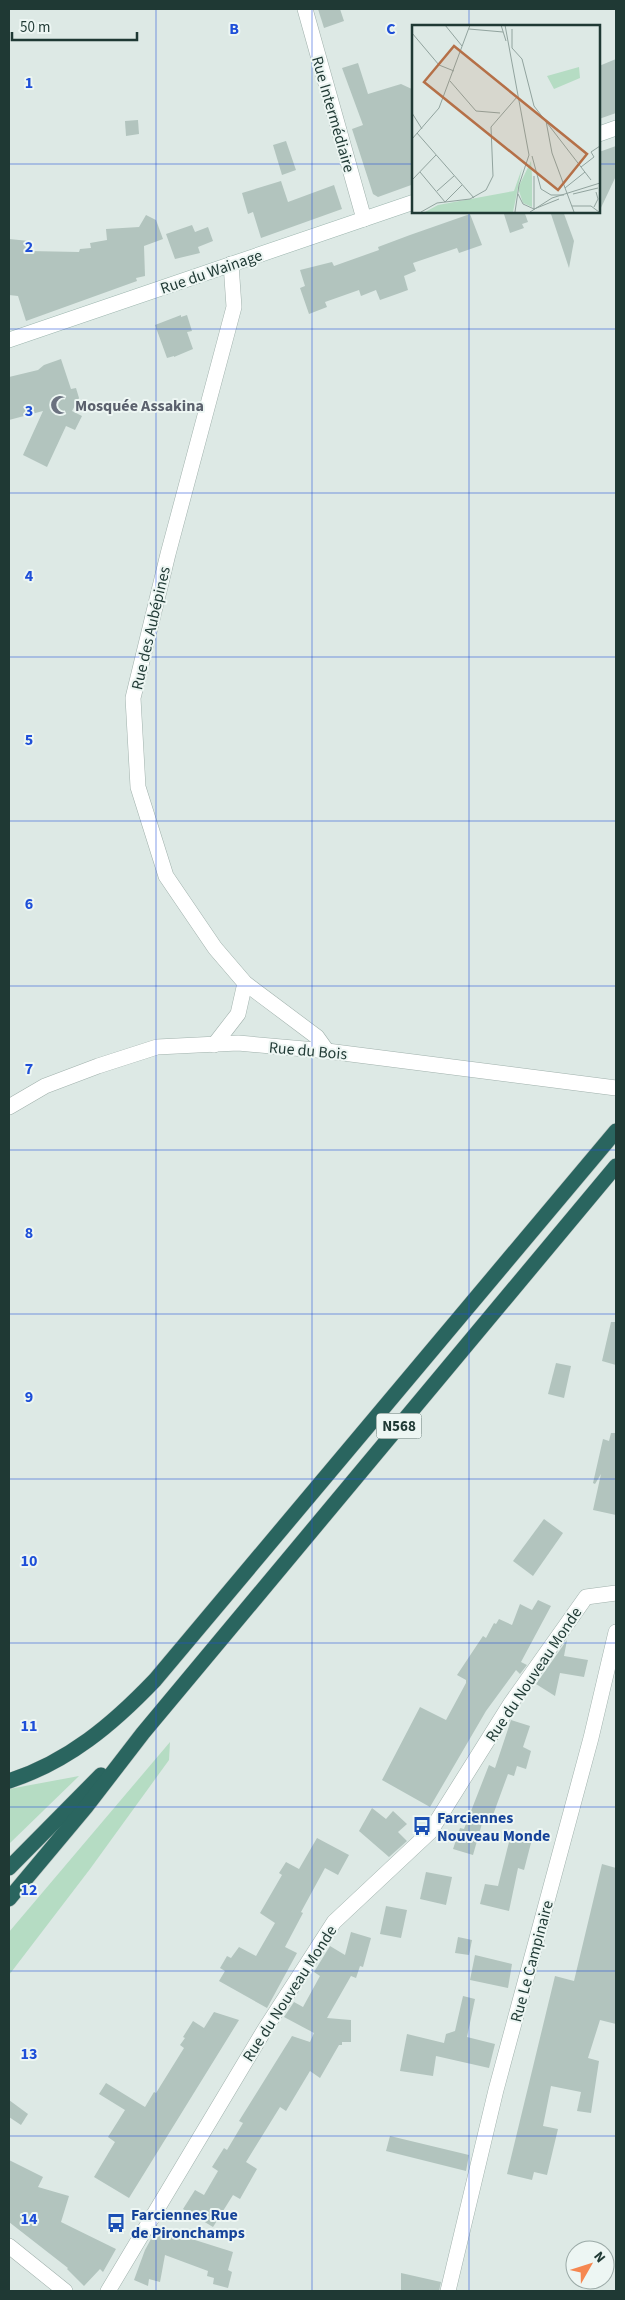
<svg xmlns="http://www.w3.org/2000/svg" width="625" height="2300" font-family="'Source Sans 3',sans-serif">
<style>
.green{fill:#b5dcc3}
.building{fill:#b2c4be}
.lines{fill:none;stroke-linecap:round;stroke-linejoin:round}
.street-casing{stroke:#a0b1ac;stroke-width:16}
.secondary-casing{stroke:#9cb5ae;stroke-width:16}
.highway-casing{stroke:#bcc4c2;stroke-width:16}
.street{stroke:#fff;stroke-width:15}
.secondary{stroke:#fff;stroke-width:15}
.highway{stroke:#2a655f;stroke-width:15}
.grid{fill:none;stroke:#1d4ed8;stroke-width:1;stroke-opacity:0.55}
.labels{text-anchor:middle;stroke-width:4;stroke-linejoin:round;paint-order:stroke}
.shield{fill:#edf6f3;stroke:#5d726d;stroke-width:1}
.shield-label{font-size:15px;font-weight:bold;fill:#1f3934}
.street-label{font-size:16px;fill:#1f3934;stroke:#edf6f3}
.worship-label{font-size:16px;font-weight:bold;fill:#5b616d;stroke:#edf6f3;text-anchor:start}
.transit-label{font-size:16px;font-weight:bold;fill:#164399;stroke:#edf6f3;text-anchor:start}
.inset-road{fill:none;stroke:#91a39e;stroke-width:1}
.view{fill:#b57048;fill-opacity:0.15;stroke:#b57048;stroke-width:2.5}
.inset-edge{fill:none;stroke:#1f3934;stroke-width:2.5}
.grid-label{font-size:16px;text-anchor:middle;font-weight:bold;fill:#1d4ed8;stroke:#edf6f3;stroke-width:4;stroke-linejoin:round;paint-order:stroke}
</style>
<rect width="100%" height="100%" fill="#dde9e5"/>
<g class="green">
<path d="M170 1742 169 1760 90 1869 9 1975V1932Z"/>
<path d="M79 1776 9 1844V1789Z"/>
</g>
<g class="building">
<path d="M318 9H340L344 21 324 28Z"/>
<path d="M616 59V113L599 119V66Z"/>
<path d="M358 63 368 94 401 84 414 90V184L378 197 373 194 352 129 363 125 342 68Z"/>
<path d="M138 120 139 134 126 136 125 121Z"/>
<path d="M286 141 296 170 282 175 273 145Z"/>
<path d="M616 146V176L599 212V152Z"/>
<path d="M281 181 288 202 334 185 342 209 261 238 253 212 248 214 242 193Z"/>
<path d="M503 211H524L528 222 522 224 524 228 510 233Z"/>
<path d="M550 211H563L574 241 569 268Z"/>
<path d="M470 214 482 245 459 253 457 248 413 263 416 271 404 276 408 290 397 294 380 300 376 290 361 296 359 290 325 302 327 307 309 314 300 288 305 286 300 270 332 262 334 266 379 250 378 247 410 235Z"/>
<path d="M146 215 156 220 163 239 144 246 145 276 136 278 137 281 26 321 18 296 9 295V239L29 241V251L79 252 80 249 91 248 90 243 107 240 106 229 139 227Z"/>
<path d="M192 225 195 232 208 227 213 241 198 247 200 253 175 259 166 234Z"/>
<path d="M181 315V317L187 315 192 331 187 332 193 349 174 357V356L167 358 155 325Z"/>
<path d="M61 359 71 389 76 388 79 398 72 411 82 416 75 430 66 426 47 467 23 455 43 411 9 420V377L38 370 44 365Z"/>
<path d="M611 1322H616V1365L602 1361Z"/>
<path d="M556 1363 571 1366 564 1398 548 1394Z"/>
<path d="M611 1433H616V1515L593 1510 601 1474 595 1484 593 1483 603 1439 609 1441Z"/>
<path d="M544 1519 563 1533 533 1576 513 1561Z"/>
<path d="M538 1600 551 1606 521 1662 527 1665 520 1674 516 1670 486 1711 430 1807 382 1780 420 1707 446 1720 466 1683V1680L457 1675 483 1636 486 1638 494 1623 496 1624 499 1619 512 1625 520 1604 532 1610Z"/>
<path d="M567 1640 564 1656 588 1660 584 1677 560 1673 555 1696 536 1684Z"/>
<path d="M511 1720 530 1726 523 1747 531 1751 526 1769 517 1766 514 1776 508 1774 493 1815 485 1813 473 1855 453 1849 460 1828 464 1829 489 1765 495 1768Z"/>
<path d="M372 1808 386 1819 393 1811 407 1824 398 1832 407 1841 389 1857 359 1831Z"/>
<path d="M317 1838 349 1855 338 1875 325 1868 301 1912 303 1913 285 1947 297 1953 267 2008 219 1981 225 1971 220 1968 227 1956 231 1958 239 1947 256 1956 275 1923 260 1913 282 1875 279 1873 286 1862 299 1869Z"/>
<path d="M510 1838 531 1843 524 1870 518 1868 509 1911 480 1904 485 1884 498 1886Z"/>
<path d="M602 1864 616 1868V2024L600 2020 588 2058 599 2061 591 2113 577 2111 581 2092 551 2086 543 2126 558 2129 547 2175 534 2172 532 2180 507 2174 555 1976 574 1981Z"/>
<path d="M426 1872 452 1877 446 1905 420 1899Z"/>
<path d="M386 1906 407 1910 401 1938 380 1934Z"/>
<path d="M351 1932 371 1938 363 1967 360 1966 356 1978 351 1976 327 2018 351 2020V2042H342V2045H339L320 2078 310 2071 286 2111 280 2107 246 2162 257 2169 240 2199 233 2195 213 2227 183 2209 195 2190 204 2195 218 2171 212 2167 224 2148 227 2150 243 2123 239 2121 292 2036 310 2042 314 2033 284 2017 294 2002 303 2007 320 1976 314 1972 330 1946 345 1955Z"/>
<path d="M458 1937 472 1940 469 1955 455 1953Z"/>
<path d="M475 1955 512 1964 508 1988 470 1980Z"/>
<path d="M463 1996 475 1999 467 2037 495 2044 489 2068 436 2056 433 2076 400 2071 407 2034 444 2043 446 2034 455 2031Z"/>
<path d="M214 2012 239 2020 129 2198 94 2177 115 2142 108 2137 125 2110 99 2094 106 2083 145 2107 154 2092 156 2093 184 2048 180 2045 185 2038 183 2037 193 2021 204 2028Z"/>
<path d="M9 2100 28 2114 21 2125 9 2117Z"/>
<path d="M390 2136 469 2155 466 2171 386 2151Z"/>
<path d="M9 2160 43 2177 38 2187 69 2196 61 2222 116 2249 103 2272 100 2269 84 2286 67 2269 68 2268 9 2222Z"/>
<path d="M157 2228 233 2252 228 2270 232 2272 228 2288 213 2284 214 2278 207 2276 208 2271 165 2255 160 2282 149 2279 148 2286 134 2280 145 2250Z"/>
<path d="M401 2273 441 2282 439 2291H401Z"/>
</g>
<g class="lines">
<g class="street-casing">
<g id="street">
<path d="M305 9 364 219"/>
<path d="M231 264 234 307 168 554 133 698 138 787 166 876 215 948 245 983 317 1037 327 1051"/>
<path d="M214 1045 238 1014 245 983"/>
<path d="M9 1107 45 1086 98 1066 157 1047 238 1043 327 1051 616 1088"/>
<path d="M9 2246 65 2291"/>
<path d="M108 2291 265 2029 334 1922 430 1832 511 1703 586 1597 616 1593"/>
<path d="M448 2291 496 2090 591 1738 616 1632"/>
</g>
</g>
<g class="secondary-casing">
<g id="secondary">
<path d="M599 134 616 128"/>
<path d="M9 340 414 202"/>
</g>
</g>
<g class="highway-casing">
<g id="highway">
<path d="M9 1781C68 1762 113 1724 155 1680L616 1131"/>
<path d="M9 1868 101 1775"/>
<path d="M9 1899 86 1807 143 1733 616 1166"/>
</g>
</g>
<use href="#street" class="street"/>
<use href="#secondary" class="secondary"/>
<use href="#highway" class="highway"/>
</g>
<path class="grid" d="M156 9V2291M312 9V2291M469 9V26M9 164H414M599 164H616M469 211V2291M9 329H616M9 493H616M9 657H616M9 821H616M9 986H616M9 1150H616M9 1314H616M9 1479H616M9 1643H616M9 1807H616M9 1971H616M9 2136H616"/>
<defs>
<g id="mosque-bare" transform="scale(1.5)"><path d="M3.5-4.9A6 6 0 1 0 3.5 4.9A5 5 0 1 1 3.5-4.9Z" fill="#6b7280" stroke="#edf6f3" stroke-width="2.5" paint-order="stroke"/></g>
<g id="bus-bare" transform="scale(1.5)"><path d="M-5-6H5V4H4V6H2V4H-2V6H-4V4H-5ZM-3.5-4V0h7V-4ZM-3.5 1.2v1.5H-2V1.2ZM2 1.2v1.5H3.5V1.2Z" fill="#1a4fb4" stroke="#edf6f3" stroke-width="2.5" paint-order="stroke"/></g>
</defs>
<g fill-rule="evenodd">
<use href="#mosque-bare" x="60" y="405"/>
<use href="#bus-bare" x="422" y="1826"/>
<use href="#bus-bare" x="116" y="2223"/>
</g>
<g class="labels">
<rect class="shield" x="376.5" y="1413.5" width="45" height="25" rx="4"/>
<g class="shield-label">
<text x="399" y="1431">N568</text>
</g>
<g class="street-label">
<text transform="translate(334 114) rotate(74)" y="6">Rue Intermédiaire</text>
<text transform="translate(211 271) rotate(-19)" y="6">Rue du Wainage</text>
<text transform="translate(150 628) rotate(-77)" y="6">Rue des Aubépines</text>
<text transform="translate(308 1050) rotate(5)" y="6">Rue du Bois</text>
<text transform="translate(533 1674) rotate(-56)" y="6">Rue du Nouveau Monde</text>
<text transform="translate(531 1961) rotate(-75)" y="6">Rue Le Campinaire</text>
<text transform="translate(289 1993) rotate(-57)" y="6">Rue du Nouveau Monde</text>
</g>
<g class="worship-label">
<text x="75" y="411">Mosquée Assakina</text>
</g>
<g class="transit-label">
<text x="437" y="1823">Farciennes<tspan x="437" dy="18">Nouveau Monde</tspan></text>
<text x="131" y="2220">Farciennes Rue<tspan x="131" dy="18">de Pironchamps</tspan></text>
</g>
</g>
<g transform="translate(412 25)">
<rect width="188" height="188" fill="#dde9e5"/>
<path d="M167 42 168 53 142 64 135 51ZM119 136 120 151V182L111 178 106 163ZM110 143 101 187H13L26 180 102 166Z" fill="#b5dcc3"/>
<path class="inset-road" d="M33 0 50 21M89 0 94 16M93 0 117 130 107 160 103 187M57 4 91 7M100 4V23L110 34 122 81 179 155M0 8 27 40 42 46M38 56 64 86 88 88M0 88 10 104M134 96 140 128 162 187M5 108 62 173M0 114 27 83 58 0M120 131 129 164 139 170H152M169 142 182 132 179 127 188 121M8 147 33 177 50 160M122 151V185M0 155 24 130M153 163 173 147M25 166 42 151M106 169 111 179 122 184 147 174M161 169 186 163M160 181H179L187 187M182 182 186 174 184 167M9 187 25 178 58 174 74 165 81 151 79 102 105 72M118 187 140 173 188 158"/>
<path class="view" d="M42 21 175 129 146 165 12 57Z"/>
<rect width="188" height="188" class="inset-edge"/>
</g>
<g class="grid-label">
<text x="234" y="34">B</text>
<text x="391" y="34">C</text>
<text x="29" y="88">1</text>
<text x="29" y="252">2</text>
<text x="29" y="416">3</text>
<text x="29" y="581">4</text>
<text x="29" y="745">5</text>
<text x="29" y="909">6</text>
<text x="29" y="1074">7</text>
<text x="29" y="1238">8</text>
<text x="29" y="1402">9</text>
<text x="29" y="1566">10</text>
<text x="29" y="1731">11</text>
<text x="29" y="1895">12</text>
<text x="29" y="2059">13</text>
<text x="29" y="2224">14</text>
</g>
<rect width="625" height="2300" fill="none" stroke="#1f3934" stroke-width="20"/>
<g transform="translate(590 2265) rotate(51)"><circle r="24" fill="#edf6f3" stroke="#9baaa7"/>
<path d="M0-4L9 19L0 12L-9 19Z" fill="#f58750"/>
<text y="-8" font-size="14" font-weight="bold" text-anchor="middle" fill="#1f3934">N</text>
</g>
<path d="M12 32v8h125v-8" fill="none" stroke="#1f3934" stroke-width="2.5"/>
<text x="20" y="32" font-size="15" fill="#1f3934" stroke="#edf6f3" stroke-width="4" paint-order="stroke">50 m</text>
</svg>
